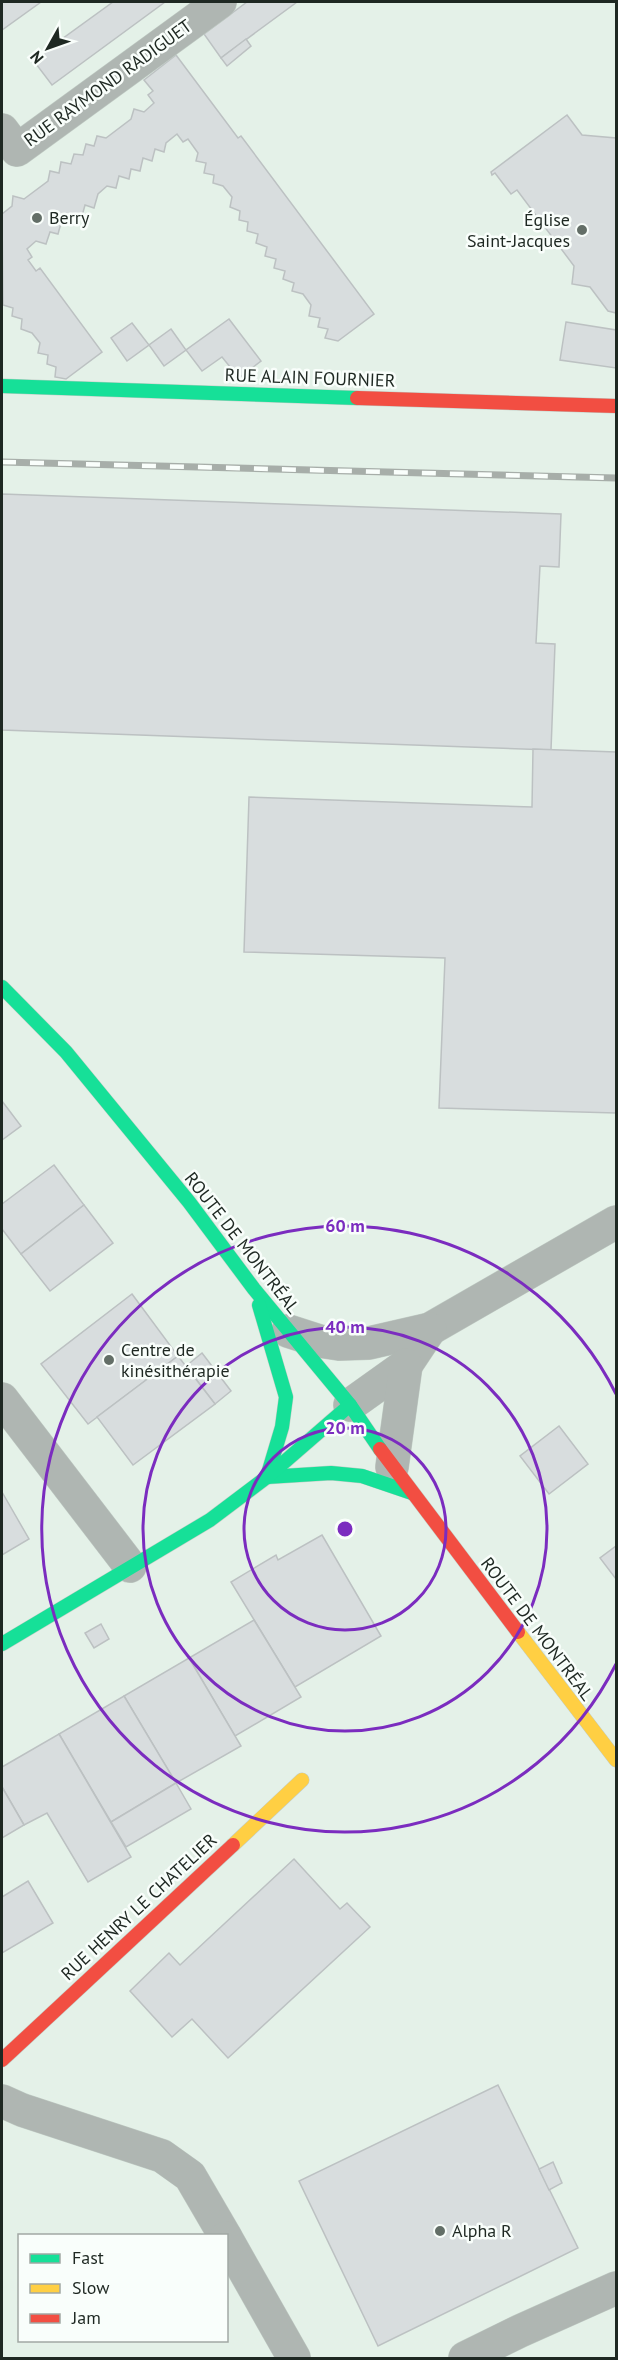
<svg xmlns="http://www.w3.org/2000/svg" width="618" height="2360" font-family="'PT Sans',sans-serif">
<style>
.building{fill:#d8ddde;stroke:#bcc1c2;stroke-width:1.5}
.lines{fill:none;stroke-linecap:round;stroke-linejoin:round}
.street-casing{stroke:#c1ccc5;stroke-width:34}
.fast-casing{stroke:#c1ccc5;stroke-width:15}
.slow-casing{stroke:#c1ccc5;stroke-width:15}
.jam-casing{stroke:#c1ccc5;stroke-width:15}
.street{stroke:#afb6b2;stroke-width:33}
.fast{stroke:#16e098;stroke-width:14}
.slow{stroke:#ffcf43;stroke-width:14}
.jam{stroke:#f24e42;stroke-width:14}
.rail-casing{stroke:#a7aea9;stroke-width:7}
.rail{stroke:#f9fefb;stroke-width:4.5;stroke-dasharray:14;stroke-linecap:butt}
.ring{fill:none;stroke:#7b2cbf;stroke-width:3}
.poi-dot{fill:#636e67;stroke:#f9fefb;stroke-width:2}
.labels{text-anchor:middle;stroke-width:5;stroke-linejoin:round;paint-order:stroke}
.street-label{font-size:18px;fill:#1e2822;stroke:#f9fefb}
.poi-label{font-size:18px;fill:#1e2822;stroke:#f9fefb;text-anchor:start}
.centre{fill:#7b2cbf;stroke:#f9fefb;stroke-width:3}
.ring-label{font-size:18px;text-anchor:middle;font-weight:bold;fill:#7b2cbf;stroke:#f9fefb;stroke-width:5;stroke-linejoin:round;paint-order:stroke}
</style>
<rect width="100%" height="100%" fill="#e4f1e8"/>
<g class="building">
<path d="M2 2H41L2 30Z"/>
<path d="M113 2H165L52 85 33 60Z"/>
<path d="M247 2H297L221 58 204 34Z"/>
<path d="M246 39 251 46 227 66 221 58Z"/>
<path d="M176 55 238 138 241 136 374 314 338 341 325 338 328 329 318 327 320 318 309 316 311 305 303 294 292 291 294 283 283 279 285 271 274 268 276 259 265 256 267 247 256 243 258 234 247 231 248 222 239 220 240 211 230 207 232 197 223 186 213 183 214 175 204 173 206 163 196 161 198 153 188 139 183 142 177 134 166 143 164 152 155 149 152 161 143 158 140 171 131 169 129 179 119 176 116 188 107 186 98 194 94 208 85 205 82 216 73 214 70 225 61 223 58 234 50 232 46 244 36 241 27 249 32 257 28 260 36 271 40 268 102 352 66 379 55 377 56 367 47 364 48 355 38 353 40 343 32 333 21 329 22 319 12 316 13 308 3 305 2 214 12 206 13 196 24 199 48 181 50 171 59 173 61 162 71 164 74 154 83 155 86 144 94 146 97 136 106 138 131 119 134 109 144 112 154 103 148 95 153 91 144 80Z"/>
<path d="M567 115 582 135 616 138V313L608 311 590 287 572 284 574 266 517 190 511 194 495 173 492 175 491 172Z"/>
<path d="M229 319 261 361 239 378 222 357 202 371 186 350Z"/>
<path d="M566 322 616 330V368L560 360Z"/>
<path d="M132 323 149 345 127 361 111 338Z"/>
<path d="M171 329 186 350 164 366 149 345Z"/>
<path d="M2 494 561 514 559 567 540 566 536 643 555 644 551 750 2 730Z"/>
<path d="M533 749 616 752V1113L439 1108 445 958 244 952 249 797 532 807Z"/>
<path d="M2 1101 21 1126 2 1140Z"/>
<path d="M54 1165 84 1205 21 1254 2 1229V1204Z"/>
<path d="M84 1205 113 1243 50 1291 21 1254Z"/>
<path d="M132 1294 178 1356 88 1424 41 1364Z"/>
<path d="M202 1353 231 1391 215 1404 186 1366Z"/>
<path d="M178 1356 215 1404 133 1465 97 1417Z"/>
<path d="M559 1426 588 1464 549 1494 520 1456Z"/>
<path d="M2 1492 29 1539 2 1555Z"/>
<path d="M322 1535 381 1636 295 1687 231 1582 276 1555 278 1560Z"/>
<path d="M616 1546V1579L600 1558Z"/>
<path d="M254 1620 301 1697 235 1736 189 1658Z"/>
<path d="M101 1624 109 1639 94 1648 85 1633Z"/>
<path d="M189 1658 241 1746 176 1783 124 1696Z"/>
<path d="M124 1696 176 1783 111 1822 59 1734Z"/>
<path d="M59 1734 131 1857 88 1882 47 1813 24 1825 2 1787V1767Z"/>
<path d="M176 1783 191 1809 126 1847 111 1822Z"/>
<path d="M2 1787 24 1825 2 1838Z"/>
<path d="M294 1859 340 1909 347 1903 370 1927 228 2058 192 2019 172 2037 130 1991 169 1953 180 1965Z"/>
<path d="M28 1881 53 1923 2 1953V1897Z"/>
<path d="M498 2085 578 2248 378 2346 299 2181Z"/>
<path d="M553 2162 562 2183 549 2190 539 2169Z"/>
</g>
<g class="lines">
<g class="street-casing">
<g id="street">
<path d="M2 130 17 150 220 2"/>
<path d="M288 1331 319 1341 339 1344 369 1343 430 1329 616 1222"/>
<path d="M2 1399 130 1566"/>
<path d="M350 1405 406 1365 430 1329"/>
<path d="M392 1467 406 1365"/>
<path d="M2 2101 22 2110 162 2156 190 2176 225 2236"/>
<path d="M226 2238 294 2358"/>
<path d="M465 2358 520 2331 616 2288"/>
</g>
</g>
<g class="fast-casing">
<g id="fast">
<path d="M2 386 357 398"/>
<path d="M2 987 66 1052 189 1202 254 1289 350 1405 380 1449"/>
<path d="M259 1305 286 1397 282 1427 267 1477"/>
<path d="M267 1477 331 1473 362 1476 412 1493"/>
<path d="M2 1644 210 1520 267 1477 350 1405"/>
</g>
</g>
<g class="slow-casing">
<g id="slow">
<path d="M518 1632 616 1760"/>
<path d="M233 1845 302 1780"/>
</g>
</g>
<g class="jam-casing">
<g id="jam">
<path d="M357 398 616 406"/>
<path d="M380 1449 518 1632"/>
<path d="M2 2060 233 1845"/>
</g>
</g>
<use href="#street" class="street"/>
<use href="#fast" class="fast"/>
<use href="#slow" class="slow"/>
<use href="#jam" class="jam"/>
<g class="rail-casing">
<path id="rail" d="M2 462 616 478"/>
</g>
<use href="#rail" class="rail"/>
</g>
<g class="ring">
<circle cx="345" cy="1529" r="101"/>
<circle cx="345" cy="1529" r="202"/>
<path d="M616 1664A303 303 0 1 1 616 1394"/>
</g>
<g class="poi-dot">
<circle cx="37" cy="218" r="6"/>
<circle cx="582" cy="230" r="6"/>
<circle cx="109" cy="1360" r="6"/>
<circle cx="440" cy="2231" r="6"/>
</g>
<g class="labels">
<g class="street-label">
<text transform="translate(108 83) rotate(-36)" y="6">RUE RAYMOND RADIGUET</text>
<text transform="translate(310 378) rotate(2)" y="6">RUE ALAIN FOURNIER</text>
<text transform="translate(242 1243) rotate(52)" y="6">ROUTE DE MONTRÉAL</text>
<text transform="translate(537 1629) rotate(53)" y="6">ROUTE DE MONTRÉAL</text>
<text transform="translate(139 1907) rotate(-43)" y="6">RUE HENRY LE CHATELIER</text>
</g>
<g class="poi-label">
<text x="49" y="224">Berry</text>
<text x="570" y="226" text-anchor="end">Église<tspan x="570" dy="21">Saint-Jacques</tspan></text>
<text x="121" y="1356">Centre de<tspan x="121" dy="21">kinésithérapie</tspan></text>
<text x="452" y="2237">Alpha R</text>
</g>
</g>
<circle cx="345" cy="1529" r="9" class="centre"/>
<g class="ring-label">
<text x="345" y="1232">60 m</text>
<text x="345" y="1333">40 m</text>
<text x="345" y="1434">20 m</text>
</g>
<rect width="618" height="2360" fill="none" stroke="#1e2822" stroke-width="6"/>
<rect x="18" y="2234" width="210" height="108" fill="#f9fefb" stroke="#a1a8a4" stroke-width="1.5"/>
<rect x="30" y="2254" width="30" height="9" fill="#16e098" stroke="#a1a8a4" stroke-width="1.5"/>
<text x="72" y="2264" font-size="18" fill="#1e2822">Fast</text>
<rect x="30" y="2284" width="30" height="9" fill="#ffcf43" stroke="#a1a8a4" stroke-width="1.5"/>
<text x="72" y="2294" font-size="18" fill="#1e2822">Slow</text>
<rect x="30" y="2314" width="30" height="9" fill="#f24e42" stroke="#a1a8a4" stroke-width="1.5"/>
<text x="72" y="2324" font-size="18" fill="#1e2822">Jam</text>
<g transform="translate(48 48) rotate(230)" stroke="#f9fefb" stroke-width="4.5" paint-order="stroke">
<path d="M0-4.5L10 22L0 15L-10 22Z" fill="#1e2822"/>
<text y="-9" font-size="16" font-weight="bold" text-anchor="middle" fill="#1e2822">N</text>
</g>
</svg>
